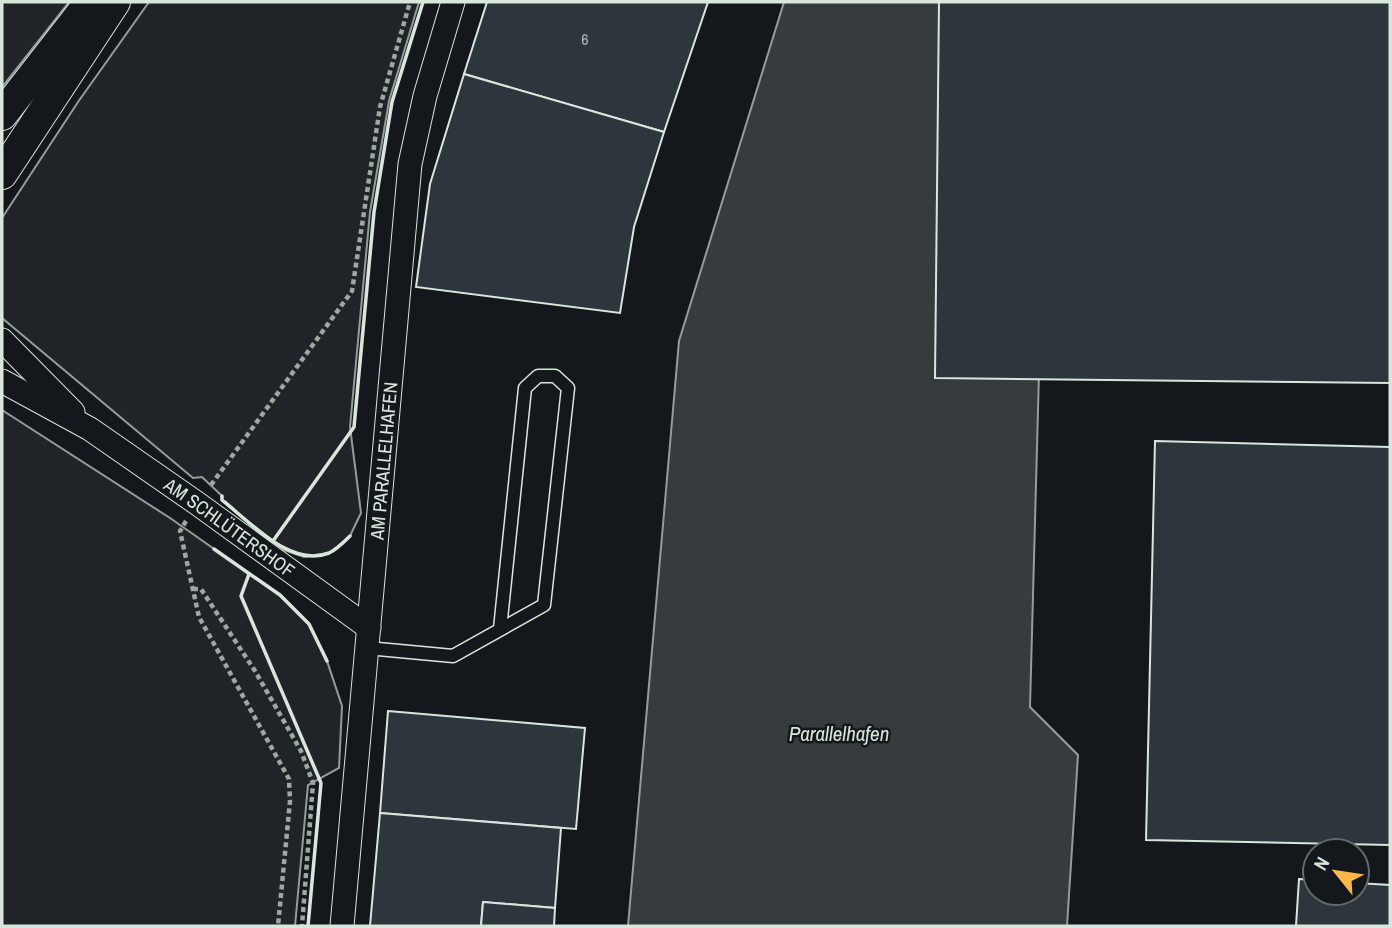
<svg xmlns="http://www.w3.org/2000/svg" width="1392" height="928" font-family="'Archivo Narrow',sans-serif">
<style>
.green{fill:#202428;stroke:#939e99;stroke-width:2}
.water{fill:#363b3e;stroke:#939e99;stroke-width:2}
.building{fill:#2c363c;stroke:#d8e6dc;stroke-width:2}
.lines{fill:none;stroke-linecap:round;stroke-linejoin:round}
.service-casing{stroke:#d8e6dc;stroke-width:15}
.minor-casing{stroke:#d8e6dc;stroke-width:25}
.tertiary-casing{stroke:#d8e6dc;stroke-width:32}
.path{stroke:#9da8a2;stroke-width:4.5;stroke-dasharray:5 3.5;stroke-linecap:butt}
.service{stroke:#14181c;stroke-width:12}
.minor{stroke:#14181c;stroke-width:23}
.tertiary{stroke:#14181c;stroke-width:30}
.wall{stroke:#d8e6dc;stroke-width:3.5}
.labels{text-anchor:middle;stroke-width:5;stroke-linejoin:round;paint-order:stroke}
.number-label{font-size:16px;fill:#adbab4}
.street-label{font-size:19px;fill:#d8e6dc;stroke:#14181c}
.water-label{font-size:21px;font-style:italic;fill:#d8e6dc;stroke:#14181c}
</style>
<rect width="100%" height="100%" fill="#14181c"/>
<g class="green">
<path d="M2 2H69L2 87Z"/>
<path d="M149 2H419L389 101 370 212 350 427 361 513 350 536 330 553 304 557 284 550 222 500 221 495 202 477 193 478 2 318V218L78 102Z"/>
<path d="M2 410 170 518 280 595 309 624 327 661 342 706 339 768 308 785 295 926H2Z"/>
</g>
<path class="water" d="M784 2H1049L1030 707 1078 755 1067 926H628L679 341Z"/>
<g class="building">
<path d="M487 2H708L664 132 464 74Z"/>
<path d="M939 2H1390V383L935 378Z"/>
<path d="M464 74 664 132 634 227 620 313 416 287 430 184Z"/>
<path d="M1155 441 1390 447V845L1146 840Z"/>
<path d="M388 711 585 728 576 829 380 813Z"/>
<path d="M380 813 561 828 555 908 483 902 481 926H370Z"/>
<path d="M1299 879 1315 880V893H1357V883L1390 885V926H1296Z"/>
<path d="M483 902 555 908 554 926H481Z"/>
</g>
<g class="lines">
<g class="service-casing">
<path id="service" d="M367 648 453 656 544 605 568 388 555 376H538L525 388 500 629"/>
</g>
<g class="minor-casing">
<g id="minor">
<path d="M2 340 73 412"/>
<path id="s1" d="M2 381 90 429 198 504 369 628"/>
<path id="s2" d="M342 926 410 164 425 96 453 2"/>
</g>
</g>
<g class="tertiary-casing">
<g id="tertiary">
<path d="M2 115 90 2"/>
<path d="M2 174 115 2"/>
</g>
</g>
<g class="path">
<path d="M211 485 352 291 380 107 410 2"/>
<path d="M186 521 180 531 199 617 289 779 290 801 278 926"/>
<path d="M193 589H201L255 671 301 751 313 783 302 926"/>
</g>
<use href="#service" class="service"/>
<use href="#minor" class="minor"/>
<use href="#tertiary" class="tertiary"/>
<g class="wall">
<path d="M222 496V500C250 522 290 568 329 553 336 550 344 542 350 536"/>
<path d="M273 541 354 427 374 212 392 102 423 2"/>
<path d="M214 549 280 595 309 624 327 661"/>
<path d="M249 574 241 596 321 783 308 926"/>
</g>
</g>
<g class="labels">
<g class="number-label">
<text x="585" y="45">6</text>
</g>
<g class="street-label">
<text dy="7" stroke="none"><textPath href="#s2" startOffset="467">AM PARALLELHAFEN</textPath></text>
<text dy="7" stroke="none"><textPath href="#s1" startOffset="271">AM SCHLÜTERSHOF</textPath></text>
</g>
<g class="water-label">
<text x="839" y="741">Parallelhafen</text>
</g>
</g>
<rect width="1392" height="928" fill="none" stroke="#d8e6dc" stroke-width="7"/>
<g transform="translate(1336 872) rotate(300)"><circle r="33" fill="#14181c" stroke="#626a69" stroke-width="2"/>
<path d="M0-5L12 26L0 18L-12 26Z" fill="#ffb74d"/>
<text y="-10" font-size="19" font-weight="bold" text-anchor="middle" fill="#d8e6dc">N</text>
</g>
</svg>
